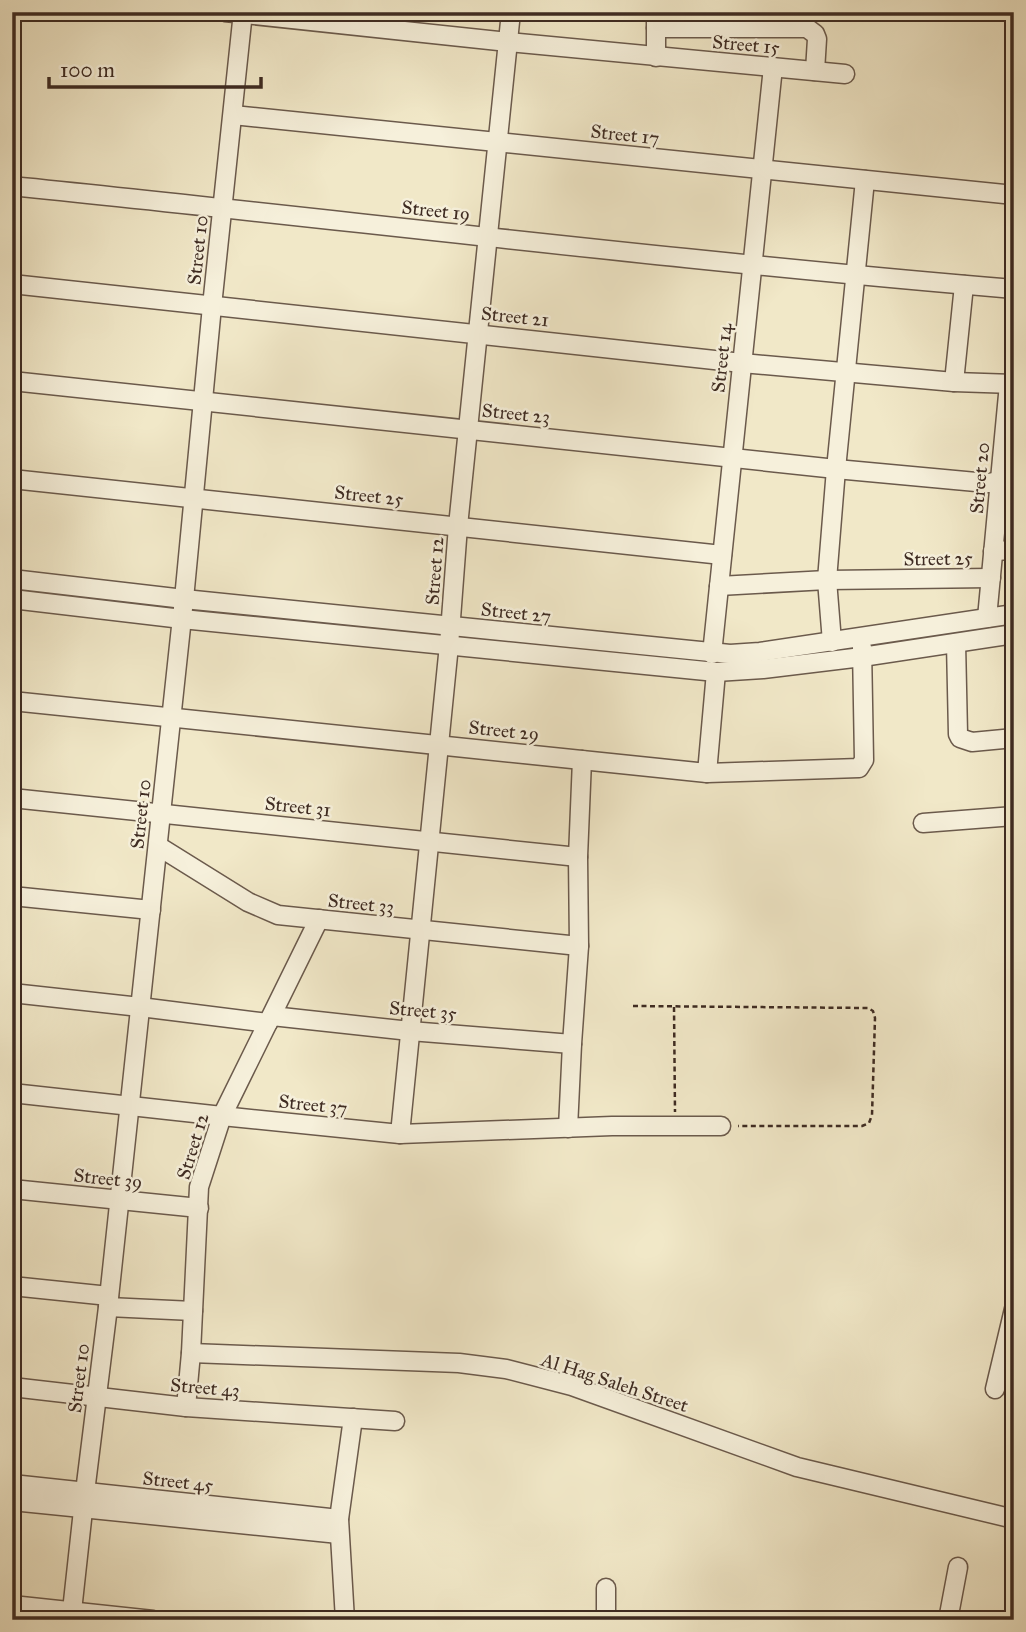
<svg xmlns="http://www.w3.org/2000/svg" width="1026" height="1632" font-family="'IM FELL Great Primer',serif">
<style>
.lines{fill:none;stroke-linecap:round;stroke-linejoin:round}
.minor-casing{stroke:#6b5a4c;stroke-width:21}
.path{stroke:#3e2b22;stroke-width:2.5;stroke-dasharray:5 3.5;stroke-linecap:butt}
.minor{stroke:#f6f0db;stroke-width:18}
.labels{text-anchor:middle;stroke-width:5;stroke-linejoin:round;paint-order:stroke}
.street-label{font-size:19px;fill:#3e2b22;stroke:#f6f0db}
</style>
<rect width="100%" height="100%" fill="#f1e8c8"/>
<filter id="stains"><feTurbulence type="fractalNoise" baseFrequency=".00286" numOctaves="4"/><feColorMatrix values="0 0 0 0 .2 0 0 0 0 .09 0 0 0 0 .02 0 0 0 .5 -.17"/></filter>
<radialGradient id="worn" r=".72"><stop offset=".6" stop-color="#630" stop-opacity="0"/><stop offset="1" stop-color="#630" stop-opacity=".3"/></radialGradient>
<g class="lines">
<g class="minor-casing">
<g id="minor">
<path d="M225 12 508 42 845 74"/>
<path d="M656 28H807L815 34 817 39 815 71"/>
<path d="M656 57V12"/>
<path d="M233 115 1014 195"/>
<path d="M12 186C346 220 679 261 1014 289"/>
<path d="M12 284 742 363 954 382 1014 384"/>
<path d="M12 381 836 469 987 483C997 483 1004 478 1014 478"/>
<path d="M954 382 964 285"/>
<path d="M12 479 722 555"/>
<path d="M993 551 1014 550"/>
<path d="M12 579 184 599 730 654 760 652 1014 614"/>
<path d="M719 586 827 580 991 578"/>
<path d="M12 599 182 619 716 672 763 669 862 657 1014 634"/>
<path d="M987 618 1009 384"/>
<path d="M832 642 827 580 836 469 865 180"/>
<path d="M956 643 958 734 960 738 972 742 1014 738"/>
<path d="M712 654 773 67"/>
<path d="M12 701 707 773 859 768 864 760 862 647"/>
<path d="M707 773 716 672"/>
<path d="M12 798 578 857"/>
<path d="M923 823 1014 816"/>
<path d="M158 846 248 902 278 915 579 946"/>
<path d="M12 896 151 910"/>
<path d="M12 993 140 1007 268 1023"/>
<path d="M272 1016 410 1031 572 1044"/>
<path d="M12 1093 222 1116 400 1134 612 1126H721"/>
<path d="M568 1128 572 1044 579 946 578 857 582 760"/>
<path d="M400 1134 449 645 458 526 511 12"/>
<path d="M12 1189 199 1208"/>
<path d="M12 1286 109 1296"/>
<path d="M108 1307 193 1311"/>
<path d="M191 1353 459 1363 506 1369 572 1386 797 1467 1014 1519"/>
<path d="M12 1387 186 1407 395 1421"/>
<path d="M995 1389 1014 1309"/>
<path d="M186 1407 191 1353 199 1187 222 1116 319 919"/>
<path d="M12 1484 339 1519"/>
<path d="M12 1501 339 1534"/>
<path d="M12 1605 153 1620"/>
<path d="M71 1620 85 1492 108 1307 184 599 212 306 243 12"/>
<path d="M345 1620 339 1519 353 1418"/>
<path d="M606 1620V1588"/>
<path d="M948 1620 958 1567"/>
</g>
</g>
<g class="path">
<path d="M633 1006 868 1008 873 1011 875 1018 872 1115 869 1123 862 1126H738"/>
<path d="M674 1007 675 1112"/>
</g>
<use href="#minor" class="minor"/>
</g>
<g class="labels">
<g class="street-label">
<text transform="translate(746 44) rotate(5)" y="7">Street 15</text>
<text transform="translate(625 134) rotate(6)" y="7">Street 17</text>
<text transform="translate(436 210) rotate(6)" y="7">Street 19</text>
<text transform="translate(197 250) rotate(-84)" y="7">Street 10</text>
<text transform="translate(515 316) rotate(6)" y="7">Street 21</text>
<text transform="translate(721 358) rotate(-84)" y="7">Street 14</text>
<text transform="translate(516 413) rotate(6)" y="7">Street 23</text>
<text transform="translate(979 478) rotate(-85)" y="7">Street 20</text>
<text transform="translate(369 495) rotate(6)" y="7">Street 25</text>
<text transform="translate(938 558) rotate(-1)" y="7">Street 25</text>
<text transform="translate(434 571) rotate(-86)" y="7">Street 12</text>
<text transform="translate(516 612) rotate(6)" y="7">Street 27</text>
<text transform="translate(504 730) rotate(6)" y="7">Street 29</text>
<text transform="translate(298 806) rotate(6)" y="7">Street 31</text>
<text transform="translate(140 814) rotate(-84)" y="7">Street 10</text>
<text transform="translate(361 903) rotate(6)" y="7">Street 33</text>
<text transform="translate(423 1010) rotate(5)" y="7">Street 35</text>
<text transform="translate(313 1104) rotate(6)" y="7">Street 37</text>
<text transform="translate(192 1146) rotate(-73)" y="7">Street 12</text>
<text transform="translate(108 1178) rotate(6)" y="7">Street 39</text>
<text transform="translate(78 1378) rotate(-83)" y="7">Street 10</text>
<text transform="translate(615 1382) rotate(18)" y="7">Al Hag Saleh Street</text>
<text transform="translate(205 1387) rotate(5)" y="7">Street 43</text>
<text transform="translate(178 1481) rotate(6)" y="7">Street 45</text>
</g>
</g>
<rect width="1026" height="1632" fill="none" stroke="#f1e8c8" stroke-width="42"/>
<rect x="14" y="14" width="998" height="1604" fill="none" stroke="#3e2b22" stroke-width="3.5"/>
<rect x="21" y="21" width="984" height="1590" fill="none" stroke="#3e2b22" stroke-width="2"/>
<path d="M49 77v10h212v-10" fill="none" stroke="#3e2b22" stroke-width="3.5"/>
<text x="60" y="77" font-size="21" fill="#3e2b22" stroke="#f6f0db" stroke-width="5" paint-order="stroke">100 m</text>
<rect width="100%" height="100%" filter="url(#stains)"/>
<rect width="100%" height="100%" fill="url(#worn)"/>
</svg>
